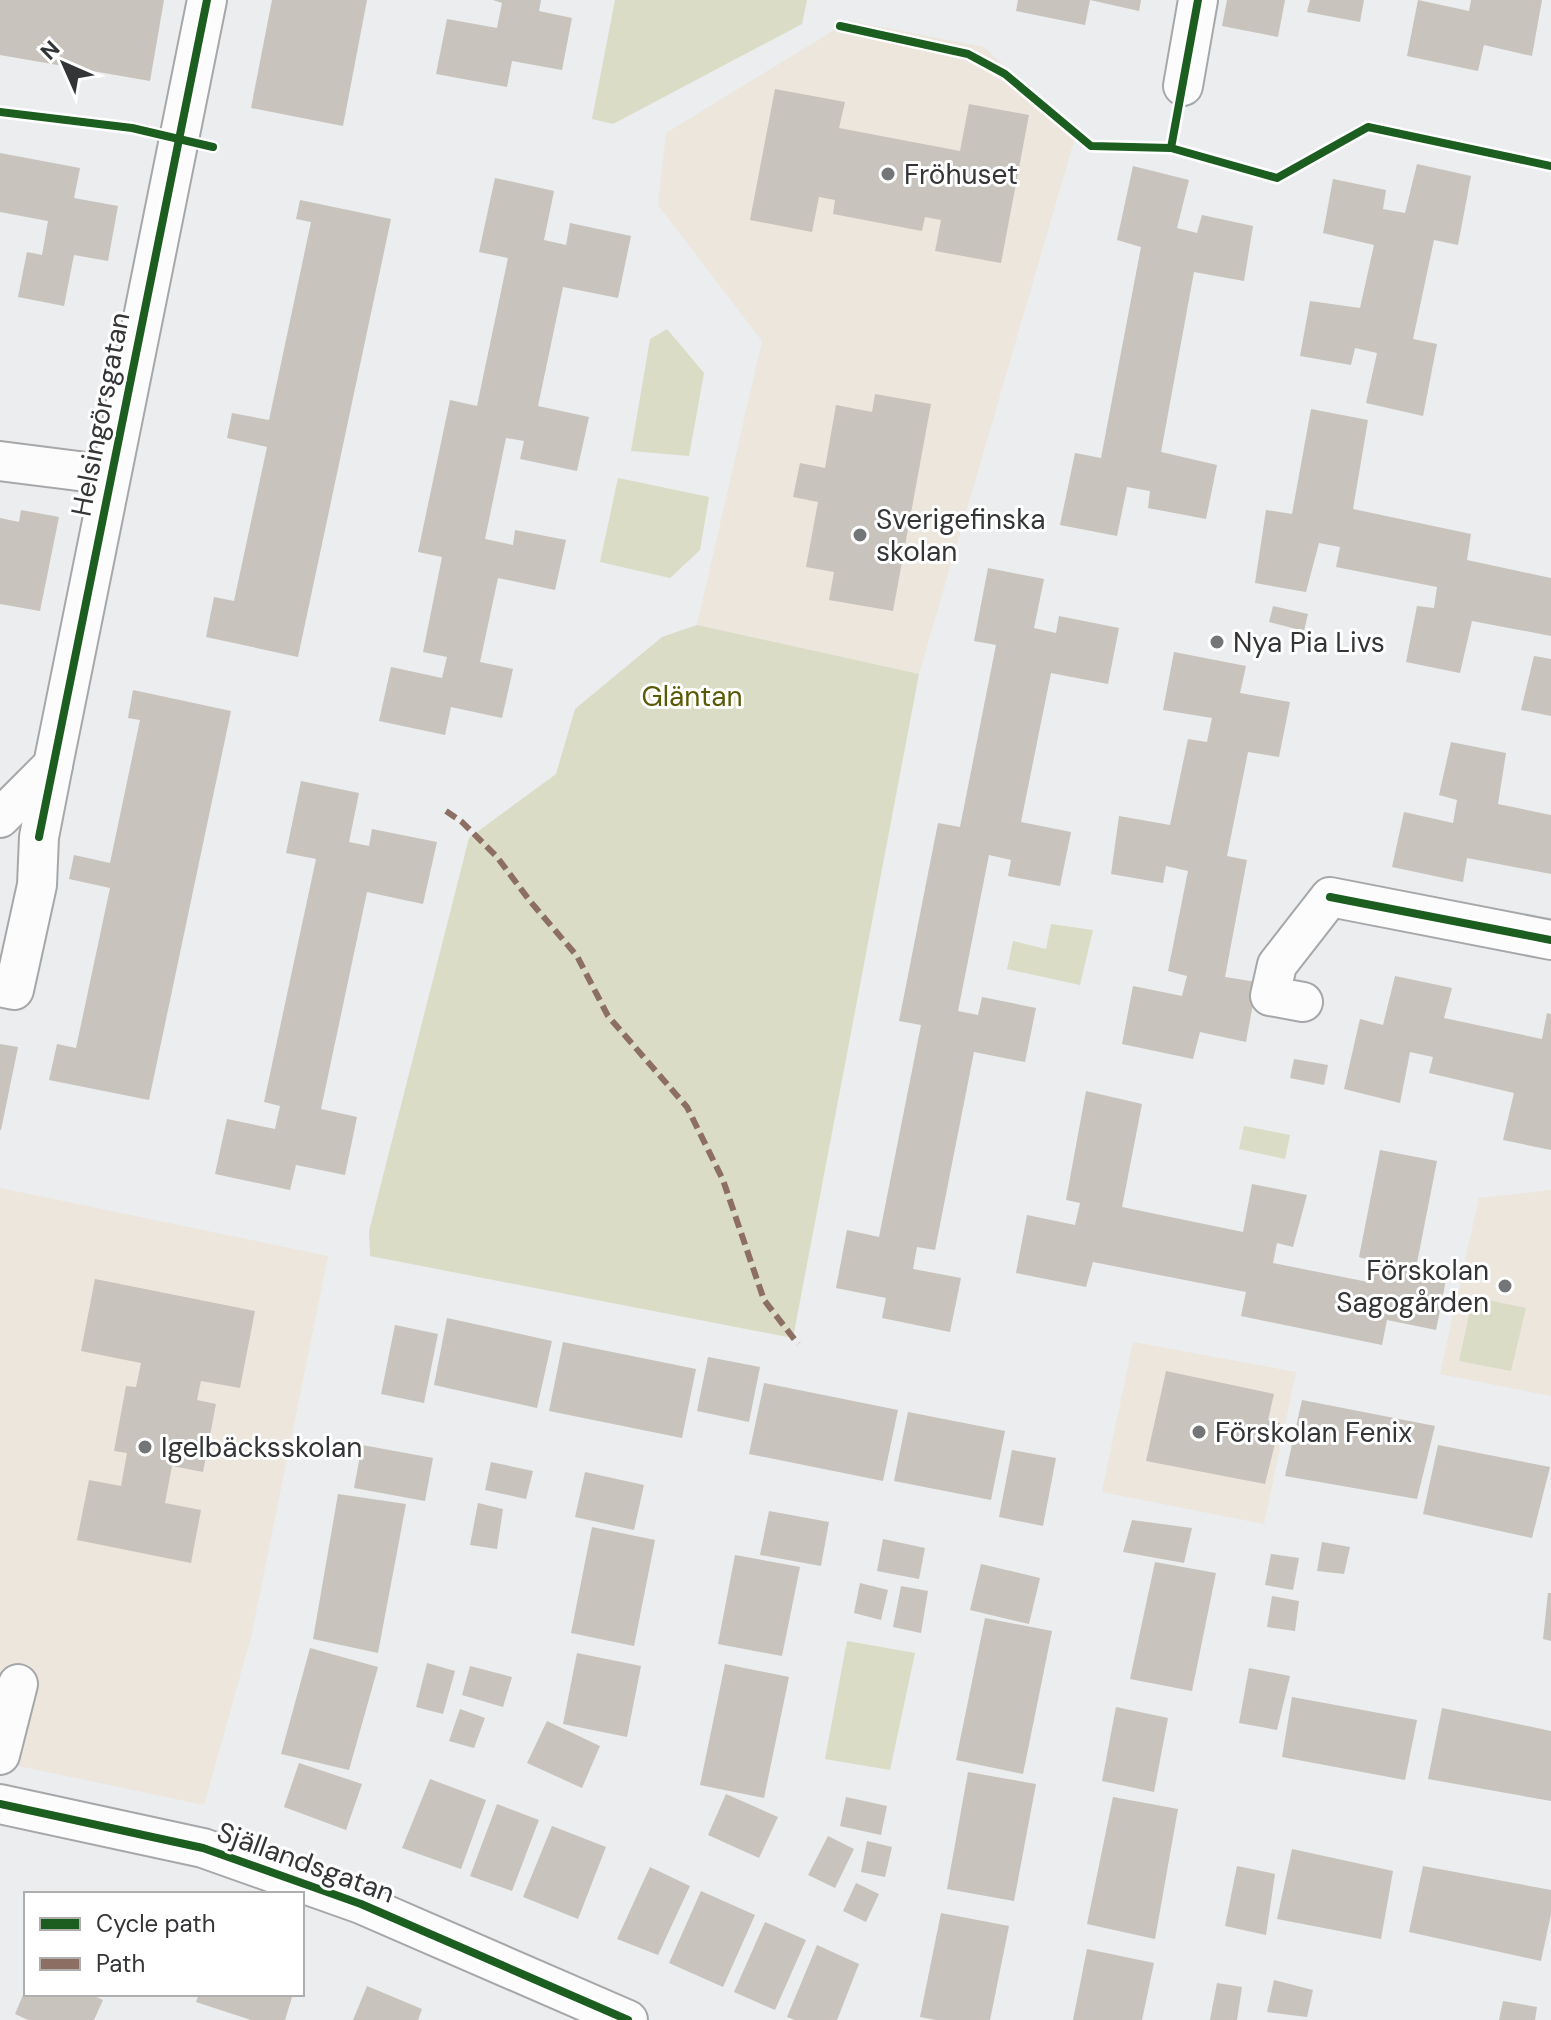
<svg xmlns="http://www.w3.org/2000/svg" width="1551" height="2020" font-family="'DM Sans',sans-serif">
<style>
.education{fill:#ece6dc}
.green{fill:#dadcc5}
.building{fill:#c8c3bc}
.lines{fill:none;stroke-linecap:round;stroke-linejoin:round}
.minor-casing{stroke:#a6a7a9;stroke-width:42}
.minor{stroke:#fcfcfd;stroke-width:38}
.quiet{stroke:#8d6e63;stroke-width:6;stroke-dasharray:12 6;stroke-linecap:butt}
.cycleway-casing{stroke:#fff;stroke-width:13}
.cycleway{stroke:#1b5e20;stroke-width:8}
.poi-dot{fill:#747577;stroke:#fff;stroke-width:3}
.labels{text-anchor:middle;stroke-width:6;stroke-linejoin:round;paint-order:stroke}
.poi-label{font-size:28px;fill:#343537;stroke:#fff;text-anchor:start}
.street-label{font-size:28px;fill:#343537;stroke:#fff}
.park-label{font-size:28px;fill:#595a05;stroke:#fff}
</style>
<rect width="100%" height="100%" fill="#ebedef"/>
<g class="education">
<path d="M849 21 984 47 1076 134 919 674 697 625 762 341 658 205 666 133Z"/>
<path d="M0 1188 328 1256 251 1637 204 1805 0 1762Z"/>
<path d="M1551 1190V1396L1440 1374 1479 1198Z"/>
<path d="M1133 1342 1296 1372 1264 1524 1102 1492Z"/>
</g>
<g class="green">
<path d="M615 0H807L802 24 613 124 592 119Z"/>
<path d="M667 329 704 373 689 456 631 451 650 339Z"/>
<path d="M618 478 709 497 700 550 670 578 600 562Z"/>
<path d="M697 625 919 674 793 1338 370 1256 369 1231 469 838 556 774 575 709 662 637Z"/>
<path d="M1051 924 1093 930 1080 985 1007 969 1013 941 1046 949Z"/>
<path d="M1244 1126 1290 1135 1285 1159 1239 1149Z"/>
<path d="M1473 1297 1526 1308 1511 1371 1459 1361Z"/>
<path d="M847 1641 915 1653 890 1770 825 1759Z"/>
</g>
<g class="building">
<path d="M0 0H164L150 81 0 55Z"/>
<path d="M272 0H367L343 126 251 108Z"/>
<path d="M493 0H541L539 11 572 18 562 70 512 61 507 87 436 74 447 19 497 28 502 3Z"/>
<path d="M1018 0H1090L1085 25 1016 11Z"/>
<path d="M1090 0H1141L1139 11Z"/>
<path d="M1227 0H1285L1278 37 1222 26Z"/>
<path d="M1310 0H1364L1360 22 1307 12Z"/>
<path d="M1418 0 1469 11 1471 0H1542L1532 56 1484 45 1478 71 1407 56Z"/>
<path d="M775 89 845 102 839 128 960 151 969 104 1029 115 1001 263 935 251 941 220 925 217 922 231 833 214 835 200 819 197 812 232 750 220Z"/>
<path d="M0 153 80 168 74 198 118 206 108 261 74 255 64 306 18 297 27 252 42 255 48 221 0 212Z"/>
<path d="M1417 164 1471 176 1458 245 1434 240 1413 339 1437 344 1423 416 1366 403 1377 353 1355 348 1351 365 1300 356 1310 301 1360 308 1374 245 1323 233 1333 179 1386 190 1383 209 1405 213Z"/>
<path d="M1133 166 1189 180 1177 228 1197 233 1202 215 1253 226 1244 281 1194 272 1161 452 1217 465 1206 519 1148 508 1150 491 1127 487 1117 536 1060 525 1075 453 1101 458 1141 247 1117 240Z"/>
<path d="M495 178 554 191 544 240 566 245 570 223 631 236 618 298 563 287 538 406 589 417 577 471 520 459 524 441 506 438 485 539 513 545 515 530 566 540 555 590 498 578 480 662 513 669 502 718 451 707 445 735 379 721 391 667 442 678 447 657 423 652 442 557 418 552 450 400 477 406 508 258 479 252Z"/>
<path d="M300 200 391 219 298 657 206 637 214 597 234 601 267 447 227 438 232 413 269 420 311 222 296 219Z"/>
<path d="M875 394 931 404 893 611 829 600 834 572 806 567 818 502 793 497 800 463 825 468 836 405 872 412Z"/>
<path d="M1311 409 1368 420 1353 509 1471 534 1467 560 1551 578V636L1472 621 1460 673 1406 662 1417 606 1434 608 1437 587 1336 567 1340 547 1319 543 1306 592 1255 583 1266 510 1292 514Z"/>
<path d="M21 510 59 517 40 611 0 604V518L19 522Z"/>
<path d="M988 568 1044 579 1034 628 1056 633 1059 616 1119 628 1108 684 1051 673 1021 822 1071 832 1060 886 1008 876 1011 860 989 855 958 1011 978 1015 982 997 1036 1008 1025 1062 974 1052 935 1250 917 1247 913 1269 961 1278 950 1332 882 1318 886 1298 836 1288 847 1230 879 1237 921 1025 899 1021 938 823 960 827 996 645 974 641Z"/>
<path d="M1273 606 1308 614 1304 631 1269 622Z"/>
<path d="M1174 652 1246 666 1240 693 1290 702 1279 757 1248 752 1227 856 1247 860 1225 977 1257 982 1246 1042 1200 1032 1193 1059 1122 1044 1133 986 1182 996 1187 976 1168 971 1188 871 1166 866 1163 883 1111 874 1119 816 1170 825 1188 739 1207 742 1212 718 1163 710Z"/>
<path d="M1534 656 1551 659V716L1521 710Z"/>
<path d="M133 690 231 711 149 1100 49 1080 57 1044 76 1048 110 888 69 879 74 855 110 863 140 720 128 718Z"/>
<path d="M1451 742 1506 753 1498 804 1551 815V874L1467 858 1463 882 1392 867 1404 812 1453 823 1457 800 1439 795Z"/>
<path d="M301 781 359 793 349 842 369 846 372 829 437 842 423 904 367 892 321 1109 357 1117 345 1175 296 1165 290 1190 215 1174 227 1119 275 1129 280 1106 264 1102 316 859 286 853Z"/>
<path d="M1395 976 1452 988 1444 1018 1542 1039 1547 1013 1551 1014V1150L1503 1140 1514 1093 1429 1073 1433 1057 1410 1052 1400 1103 1344 1089 1360 1019 1383 1025Z"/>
<path d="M0 1044 18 1047 1 1130H0Z"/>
<path d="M1294 1059 1328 1065 1324 1085 1290 1078Z"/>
<path d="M1086 1091 1142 1104 1122 1207 1243 1232 1252 1184 1307 1195 1293 1247 1277 1243 1273 1263 1373 1283 1377 1262 1359 1257 1380 1150 1437 1161 1416 1268 1447 1275 1436 1330 1387 1320 1382 1345 1241 1316 1246 1292 1093 1262 1086 1287 1016 1273 1027 1215 1075 1225 1080 1203 1066 1200Z"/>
<path d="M95 1279 255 1311 240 1388 201 1381 197 1400 216 1404 203 1472 172 1466 165 1503 201 1510 191 1563 77 1540 89 1480 121 1486 127 1453 114 1451 126 1386 136 1387 141 1363 81 1351Z"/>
<path d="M447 1318 552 1341 537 1408 434 1385Z"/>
<path d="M395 1325 438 1334 424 1403 381 1394Z"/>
<path d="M563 1342 696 1369 682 1438 549 1411Z"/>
<path d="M708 1357 760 1367 749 1422 697 1411Z"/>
<path d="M1166 1371 1274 1394 1268 1420 1280 1423 1265 1484 1146 1461Z"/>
<path d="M764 1383 898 1410 883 1481 749 1454Z"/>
<path d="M1302 1400 1435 1426 1417 1499 1285 1476Z"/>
<path d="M908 1412 1005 1431 991 1500 894 1481Z"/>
<path d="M362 1445 433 1458 425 1501 354 1488Z"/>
<path d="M1438 1445 1550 1467 1532 1538 1423 1514Z"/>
<path d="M1012 1450 1056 1458 1043 1526 999 1517Z"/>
<path d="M491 1462 533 1471 526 1499 485 1490Z"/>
<path d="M585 1472 644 1485 634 1530 575 1517Z"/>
<path d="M338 1494 406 1504 378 1653 313 1639Z"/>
<path d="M478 1503 503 1509 497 1549 470 1545Z"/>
<path d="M769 1511 829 1522 821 1566 760 1555Z"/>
<path d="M1132 1520 1192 1528 1184 1563 1123 1552Z"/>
<path d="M592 1527 655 1540 634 1646 571 1633Z"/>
<path d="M883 1539 925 1548 919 1579 877 1571Z"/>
<path d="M1322 1542 1350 1547 1344 1574 1317 1571Z"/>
<path d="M1271 1554 1299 1558 1293 1590 1265 1585Z"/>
<path d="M735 1555 800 1567 782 1656 718 1644Z"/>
<path d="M1155 1562 1216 1573 1192 1691 1130 1679Z"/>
<path d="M981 1564 1040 1578 1029 1624 970 1610Z"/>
<path d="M860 1583 888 1590 881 1620 854 1613Z"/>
<path d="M901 1586 928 1591 921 1633 893 1627Z"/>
<path d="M1548 1593H1551V1641L1543 1639Z"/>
<path d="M1272 1596 1299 1601 1295 1631 1267 1627Z"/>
<path d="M985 1618 1052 1631 1023 1774 956 1760Z"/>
<path d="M310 1648 378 1667 349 1770 281 1754Z"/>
<path d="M577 1653 641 1666 627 1737 563 1724Z"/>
<path d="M427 1663 455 1671 443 1714 416 1707Z"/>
<path d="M725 1664 789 1677 764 1798 700 1785Z"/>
<path d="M470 1666 512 1677 503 1707 462 1695Z"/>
<path d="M1249 1668 1290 1676 1277 1730 1239 1723Z"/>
<path d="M1292 1697 1417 1720 1405 1780 1282 1757Z"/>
<path d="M1116 1707 1168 1718 1154 1792 1102 1781Z"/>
<path d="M1442 1708 1551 1731V1801L1428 1779Z"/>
<path d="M460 1709 485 1718 474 1748 449 1741Z"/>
<path d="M547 1721 600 1746 582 1788 527 1763Z"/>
<path d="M299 1763 362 1784 346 1830 284 1807Z"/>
<path d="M968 1772 1036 1784 1014 1901 947 1889Z"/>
<path d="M430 1779 486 1800 461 1869 402 1848Z"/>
<path d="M726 1794 778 1817 759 1858 708 1835Z"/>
<path d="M846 1797 887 1806 881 1835 840 1826Z"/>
<path d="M1113 1797 1178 1809 1155 1939 1087 1924Z"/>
<path d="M497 1804 539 1820 512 1891 470 1876Z"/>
<path d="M552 1826 606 1847 578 1919 523 1897Z"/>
<path d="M828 1836 854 1849 835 1888 808 1875Z"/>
<path d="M867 1841 892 1847 885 1877 861 1872Z"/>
<path d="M1292 1849 1393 1871 1381 1939 1277 1919Z"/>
<path d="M1237 1866 1275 1874 1266 1935 1225 1926Z"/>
<path d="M1423 1866 1551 1890V1914L1541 1961 1409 1932Z"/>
<path d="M650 1867 690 1886 658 1955 617 1939Z"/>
<path d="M856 1883 879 1894 866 1922 843 1911Z"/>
<path d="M701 1891 755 1915 723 1987 669 1963Z"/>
<path d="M941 1913 1009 1926 990 2020H936L920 2017Z"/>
<path d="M765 1922 806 1940 775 2010 734 1992Z"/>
<path d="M817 1945 859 1964 837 2020H795L787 2017Z"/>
<path d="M1087 1949 1154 1963 1142 2020H1073Z"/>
<path d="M1274 1980 1313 1990 1307 2017 1267 2012Z"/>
<path d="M1217 1983 1242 1987 1237 2020H1210Z"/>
<path d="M367 1986 422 2009 418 2020H353Z"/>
<path d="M26 1988V1994H90L103 2000 94 2020H28L15 2014Z"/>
<path d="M199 1994H293L285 2020H251L196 2002Z"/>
<path d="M1503 2001 1537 2007 1535 2020H1499Z"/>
</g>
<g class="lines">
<g class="minor-casing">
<g id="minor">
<path d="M1183 86 1198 0"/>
<path d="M0 461 110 475"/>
<path d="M0 818 53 765"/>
<path d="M0 987 14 990 37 885 39 837 53 765 207 0"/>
<path d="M1303 1002 1270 996 1277 965 1330 897 1551 940"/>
<path d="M0 1755 18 1684"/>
<path d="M0 1804 203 1848 361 1904 628 2020"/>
</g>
</g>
<use href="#minor" class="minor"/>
<path class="quiet" d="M446 811 462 822 497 857 530 901 577 956 608 1016 687 1107 723 1180 764 1300 798 1344"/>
<g class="cycleway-casing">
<g id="cycleway">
<path d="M840 26 968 54 1005 74 1091 146 1171 148 1277 178 1368 127 1551 166"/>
<path d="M0 112 132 128 213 147"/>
<path d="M1171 148 1198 0"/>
<path d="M39 837 207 0"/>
<path d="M1330 897 1551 940"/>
<path d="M0 1804 203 1848 361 1904 628 2020"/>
</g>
</g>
<use href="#cycleway" class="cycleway"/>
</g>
<g class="poi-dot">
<circle cx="888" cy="174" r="8"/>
<circle cx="860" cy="535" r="8"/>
<circle cx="1217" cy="642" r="8"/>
<circle cx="1505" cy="1286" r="8"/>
<circle cx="1199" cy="1432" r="8"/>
<circle cx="145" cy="1447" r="8"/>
</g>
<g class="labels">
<g class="poi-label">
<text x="904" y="184">Fröhuset</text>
<text x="876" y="529">Sverigefinska<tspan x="876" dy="32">skolan</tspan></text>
<text x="1233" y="652">Nya Pia Livs</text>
<text x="1489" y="1280" text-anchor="end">Förskolan<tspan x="1489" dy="32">Sagogården</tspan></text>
<text x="1215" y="1442">Förskolan Fenix</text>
<text x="161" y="1457">Igelbäcksskolan</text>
</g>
<g class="street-label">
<text transform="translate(100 414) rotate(-79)" y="10">Helsingörsgatan</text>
<text transform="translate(306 1862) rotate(20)" y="10">Själlandsgatan</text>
</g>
<g class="park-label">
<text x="692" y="706">Gläntan</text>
</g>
</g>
<rect x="24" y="1892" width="280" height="104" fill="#ffffff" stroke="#aeaeaf" stroke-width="2"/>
<rect x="40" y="1918" width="40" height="12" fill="#1b5e20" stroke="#aeaeaf" stroke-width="2"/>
<text x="96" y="1932" font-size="24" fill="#343537">Cycle path</text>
<rect x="40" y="1958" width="40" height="12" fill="#8d6e63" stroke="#aeaeaf" stroke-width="2"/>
<text x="96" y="1972" font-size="24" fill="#343537">Path</text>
<g transform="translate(64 64) rotate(315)" stroke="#ffffff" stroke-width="6" paint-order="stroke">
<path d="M0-6L14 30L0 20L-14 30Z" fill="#343537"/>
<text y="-12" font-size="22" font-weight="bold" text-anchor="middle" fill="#343537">N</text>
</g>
</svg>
